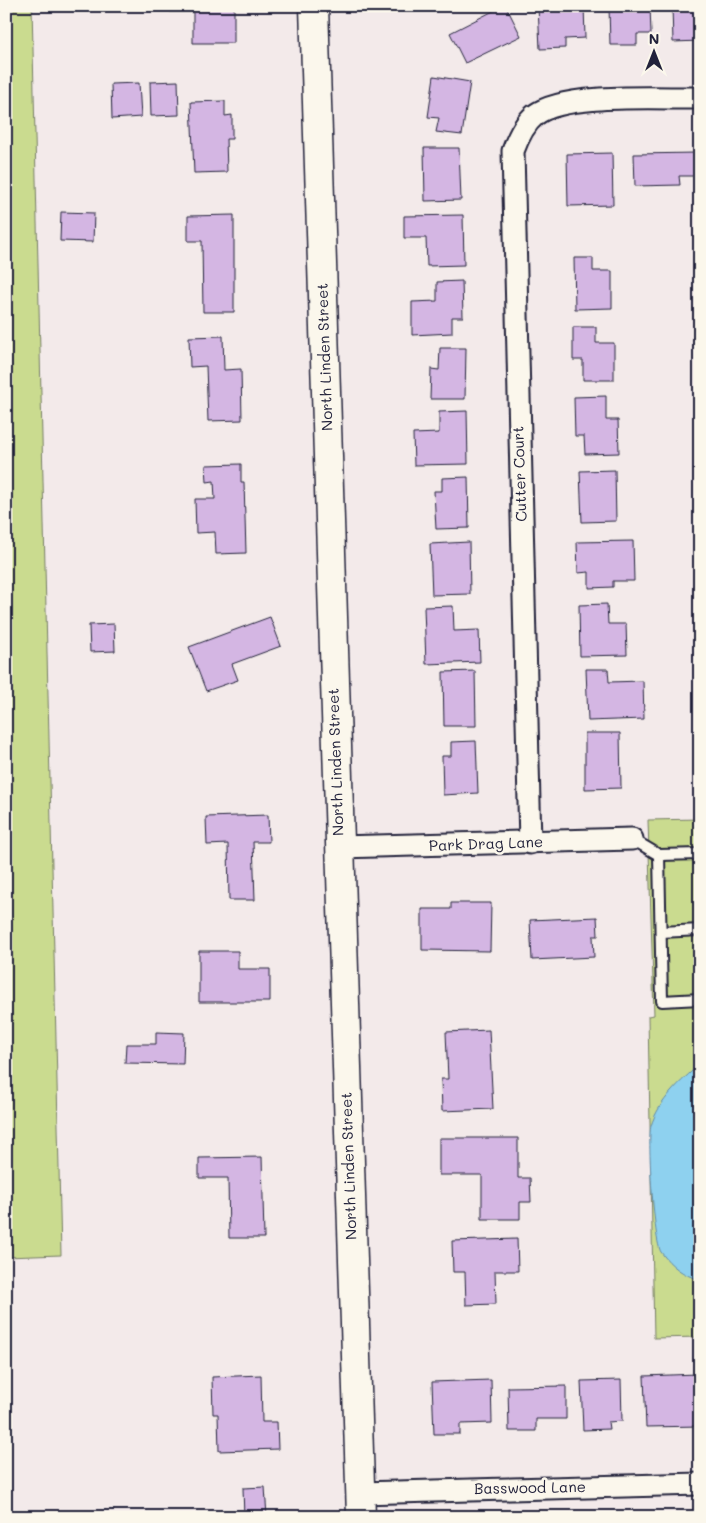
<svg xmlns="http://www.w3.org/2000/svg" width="706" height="1523" font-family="Mali,sans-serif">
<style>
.green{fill:#cadb8f;stroke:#767e65}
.water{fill:#8ed1ef;stroke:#638ba7}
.building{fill:#d4b6e3;stroke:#22223b}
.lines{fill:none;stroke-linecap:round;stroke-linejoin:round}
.service-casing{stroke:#22223b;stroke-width:14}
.minor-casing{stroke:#22223b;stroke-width:25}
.secondary-casing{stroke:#22223b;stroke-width:31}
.service{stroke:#fbf7ec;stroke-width:10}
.minor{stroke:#fbf7ec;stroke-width:21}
.secondary{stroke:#fbf7ec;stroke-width:28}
.labels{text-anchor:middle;stroke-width:5;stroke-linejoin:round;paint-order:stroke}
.street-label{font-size:15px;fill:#22223b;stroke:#fbf7ec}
</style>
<rect width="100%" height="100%" fill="#f3eaea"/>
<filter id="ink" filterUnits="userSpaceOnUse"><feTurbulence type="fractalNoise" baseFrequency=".02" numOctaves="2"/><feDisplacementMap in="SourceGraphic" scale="10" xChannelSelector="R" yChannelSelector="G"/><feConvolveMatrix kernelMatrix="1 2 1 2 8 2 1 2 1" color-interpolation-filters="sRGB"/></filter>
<g filter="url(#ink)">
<g class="green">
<path d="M6 6H32L61 1255 6 1257Z"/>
<path d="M700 819V1337L654 1338 648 1016 654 1015 648 820Z"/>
</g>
<path class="water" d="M700 1064V1280C683 1275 671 1266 661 1252 654 1242 647 1139 651 1126 659 1100 680 1082 700 1064Z"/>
<g class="building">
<path d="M170 6H234V43H193V12H170Z"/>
<path d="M503 6H506L521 36 465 63 450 33Z"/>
<path d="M538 6H584L585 38 565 39V48L540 49Z"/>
<path d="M609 6H650L651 34H637V45H610Z"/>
<path d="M672 6H700V41L673 42Z"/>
<path d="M434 76 470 82 462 135 436 132 439 118 428 117Z"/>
<path d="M178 81 179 115 151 116 150 82Z"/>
<path d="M139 83 141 117 112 119 111 84Z"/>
<path d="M225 101V116L232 115V139H226L227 172 194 173 191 102Z"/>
<path d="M424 148H459L461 200 425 201Z"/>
<path d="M612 153 613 205 568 206 567 154Z"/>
<path d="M697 153V176H679L680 185 635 186 634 154Z"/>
<path d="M61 212 94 213 93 242 60 241Z"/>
<path d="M234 215V312H203L202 241H188V216Z"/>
<path d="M463 215 464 265 427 266 426 238H404V216Z"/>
<path d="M574 258H593V271H612V308L575 309Z"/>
<path d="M462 281 463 317H452V333L412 335V302L437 301V282Z"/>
<path d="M573 327H596V343H614V380H583V360H573Z"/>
<path d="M223 336 224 370 241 369 242 420 208 421 206 366 190 367 189 337Z"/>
<path d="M440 348H466L465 399H430L431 369 439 370Z"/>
<path d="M606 396V420H618L619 453 585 454 584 436H575L574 397Z"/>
<path d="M467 411 468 464 414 465 413 434 439 433V412Z"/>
<path d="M241 464V482H244L246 553 216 554 215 532 196 533 195 499H215L214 481 207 482 206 465Z"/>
<path d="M615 470 616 521 582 522 580 471Z"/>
<path d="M468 477 469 528 436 529 434 491H442V478Z"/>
<path d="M633 541 634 581H613V587L589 588V572L578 573 577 542Z"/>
<path d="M469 542 470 594 432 595 430 544Z"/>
<path d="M607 604 608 624H626L627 655 580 656 579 605Z"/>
<path d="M453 606 454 631 479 630 480 662 426 664 424 607Z"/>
<path d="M270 617 281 646 232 664 238 680 206 691 189 647Z"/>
<path d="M114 624 115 651 90 652 89 625Z"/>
<path d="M586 669H608L609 682 643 681 644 719 588 721Z"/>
<path d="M475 671 476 726H444L443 672Z"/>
<path d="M585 733H620L621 788 585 789Z"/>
<path d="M476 741 478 793 443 795 442 756H451V742Z"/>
<path d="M268 815 269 842H253L255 900H229L228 844 207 845 206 817Z"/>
<path d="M451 903H491L490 951 422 950V909H451Z"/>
<path d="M597 917 598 936H593L594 957 532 960 530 920Z"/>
<path d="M199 951H238V969H270V1002H199Z"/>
<path d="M489 1030 493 1109 442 1111 441 1079H448L446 1032Z"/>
<path d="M156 1032 184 1033 183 1064 125 1063 126 1044H156Z"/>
<path d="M439 1138H518V1178H530L531 1202H520V1219H482V1175H439Z"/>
<path d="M262 1157 264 1238H229L228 1178H199V1158Z"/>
<path d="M517 1239 518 1271H495L496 1304 466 1305 465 1272H453L452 1241Z"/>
<path d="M698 1374 700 1426 646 1427 644 1376Z"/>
<path d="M261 1375 262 1422H277L278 1449 219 1451 218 1414H213L212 1377Z"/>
<path d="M491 1380 492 1423 460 1424V1434H434L432 1382Z"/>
<path d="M621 1380 622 1421 608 1422 609 1429 583 1430 581 1381Z"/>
<path d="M566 1386V1419H536V1431H509L508 1387Z"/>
<path d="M265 1487 267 1517H244L243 1488Z"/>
</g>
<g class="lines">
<g class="service-casing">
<g id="service">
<path d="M632 839 659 855 700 854"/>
<path d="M659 855 662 1001 700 999"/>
<path d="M661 932 700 930"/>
</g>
</g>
<g class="minor-casing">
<g id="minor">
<path d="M530 843 513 151C518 137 524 124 535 115 565 92 661 99 700 98"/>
<path d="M339 847 632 839"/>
<path d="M360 1493 700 1484"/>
</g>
</g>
<g class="secondary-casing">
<path id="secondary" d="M314 6 361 1517"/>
</g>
<use href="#service" class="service"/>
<use href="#minor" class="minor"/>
<use href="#secondary" class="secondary"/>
</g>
</g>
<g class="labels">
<g class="street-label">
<text transform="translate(325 357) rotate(-92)" y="5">North Linden Street</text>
<text transform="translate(520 474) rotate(-92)" y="5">Cutter Court</text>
<text transform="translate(336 762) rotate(-92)" y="5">North Linden Street</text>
<text transform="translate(486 844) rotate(-2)" y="5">Park Drag Lane</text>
<text transform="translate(349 1166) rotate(-92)" y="5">North Linden Street</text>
<text transform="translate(530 1488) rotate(-1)" y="5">Basswood Lane</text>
</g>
</g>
<rect width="706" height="1523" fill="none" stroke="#fbf7ec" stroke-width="25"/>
<rect x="12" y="12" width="681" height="1498" fill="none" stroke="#22223b" stroke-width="2" filter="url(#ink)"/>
<g transform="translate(654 52)" stroke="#fbf7ec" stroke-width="4" paint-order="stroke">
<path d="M0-4L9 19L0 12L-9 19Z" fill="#22223b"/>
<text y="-8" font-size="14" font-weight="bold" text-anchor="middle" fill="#22223b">N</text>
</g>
</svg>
